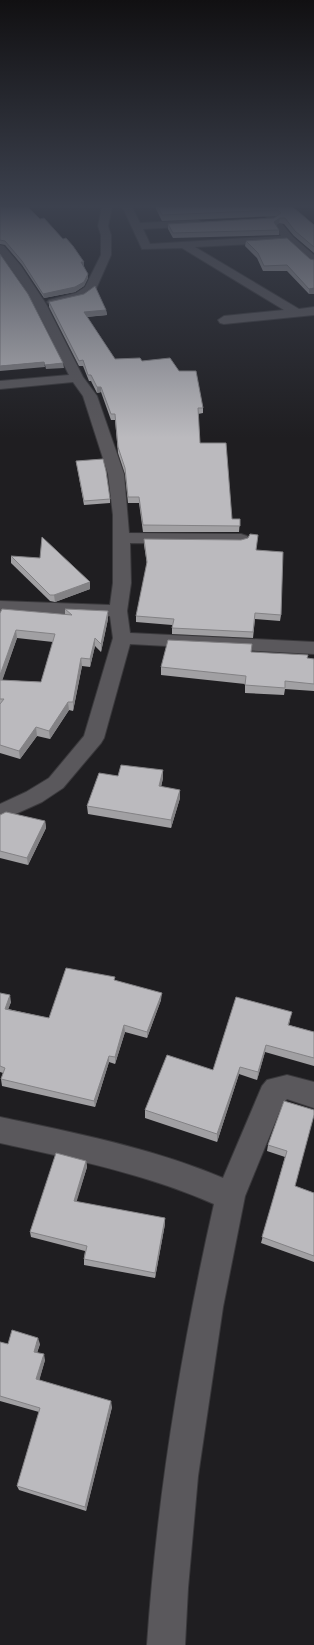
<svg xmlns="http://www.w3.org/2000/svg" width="314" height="1645" font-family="'Space Grotesk',sans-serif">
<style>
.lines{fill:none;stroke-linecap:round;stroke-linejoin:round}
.minor-casing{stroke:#3a393c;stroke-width:2}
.minor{fill:#5a585c;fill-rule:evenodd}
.wall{fill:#a1a0a3;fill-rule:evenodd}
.shaded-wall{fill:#838285}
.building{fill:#bbbabe;stroke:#838285}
</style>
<rect width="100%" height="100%" fill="#1f1e21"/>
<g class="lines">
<g class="minor-casing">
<g id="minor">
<path d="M102 207H112L108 226 111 235V255L96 289 84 298 53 305 49 304 47 302 49 300 76 293 85 287 101 255V235L98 226Z"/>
<path d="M132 207 140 223 198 220 203 223 198 226 143 229 150 244 281 236 258 207H268L293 237 314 255V264L310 263 287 242 195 247 299 309 314 307V315L224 324 220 323 218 320 224 316 284 310 182 248 142 249 123 208Z"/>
<path d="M0 245 4 246 21 266 46 304 83 377 97 396 124 474 129 533 241 534 247 536 249 539 247 542 241 544 130 543 131 583 127 611 130 633 314 642V654L130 644 104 738 101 743 63 788 42 802 0 821V804L26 792 49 778 84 736 113 638 110 616 0 611V601L110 605 113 583V515L108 474 83 396 73 382 0 389V381L69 375C48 333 30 290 0 255Z"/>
<path d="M287 1075 314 1082V1108L287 1099 283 1103 245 1196 223 1307 198 1476 188 1588 185 1645H147C157 1496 181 1350 214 1204 146 1174 72 1159 0 1143V1117C75 1133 152 1148 223 1178L262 1086 267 1080Z"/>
</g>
</g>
<use href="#minor" class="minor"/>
</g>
<g class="wall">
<path d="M0 207 84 262V266L88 278 84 286 75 292 44 298 22 265 5 245 0 244Z"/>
<path d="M155 207H293L314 225V253L294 236 284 224 279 223 276 225 279 230V235L173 238 168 229V224L274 218 278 216 162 221Z"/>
<path d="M246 241 314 260 309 294 287 271H263L257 258 245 246Z"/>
<path d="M49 302 106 310 107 315 87 317 115 359 142 361 203 408V413L198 414 200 443 232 519H240L239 532H143L139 503H128L125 474 118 453 115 420H111L101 392 97 393 91 381H89L83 366H79L49 307Z"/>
<path d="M76 461 110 499V503L84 505Z"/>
<path d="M144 539 257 550 281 615 280 621 255 619 253 638 172 634V625L136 622V616L147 564 144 545Z"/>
<path d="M11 556 90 589 55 602 50 601 11 563Z"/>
<path d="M65 609 108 611V619L101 652 95 646 90 667 82 666 73 711 69 710 50 739 37 736 20 759 0 753V613L65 615ZM17 638 53 642 41 682 2 680Z"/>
<path d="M251 652 314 659V691L285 689 284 695 245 693V684L161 675V667Z"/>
<path d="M163 770V778L161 787 180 798 171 828 88 814 87 806 118 776Z"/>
<path d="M0 815 45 821 46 828 28 865 0 858Z"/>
<path d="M115 980 161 1000 147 1038 125 1032 115 1064 109 1062 95 1107 2 1086 1 1079 3 1073 0 1072V993L11 1002 8 1009 49 1018Z"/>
<path d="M290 1020 289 1025 314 1032V1066L265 1052 257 1080 239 1074 217 1142 145 1118V1110L213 1070Z"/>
<path d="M284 1101 295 1186 314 1193V1262L261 1243 285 1157 267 1151 268 1145Z"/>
<path d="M86 1161 87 1167 76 1202 165 1218V1224L155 1278 84 1265V1259L85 1251 31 1237 30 1232Z"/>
<path d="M0 1342 8 1344H40L37 1353 45 1360 39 1380 112 1407 86 1511 19 1490 17 1486 39 1412 0 1401Z"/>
</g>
<g class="shaded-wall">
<path d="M280 218 279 223 274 227V222Z"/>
<path d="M81 262H84V266L82 267Z"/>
<path d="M88 274V278L84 286 75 292 44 298 43 294Z"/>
<path d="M314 288V294H309V289Z"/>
<path d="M106 310 107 315 84 317V312Z"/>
<path d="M44 362 45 367 0 371V366Z"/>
<path d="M63 363 64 368 46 369 45 365Z"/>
<path d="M97 387H101V392L97 393Z"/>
<path d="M90 582V589L55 602 54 595Z"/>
<path d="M108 611V619L101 652V644Z"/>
<path d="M16 630 17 638 0 687V675Z"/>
<path d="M95 638V646L90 667V659Z"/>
<path d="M81 658 82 666 73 711V702Z"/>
<path d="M68 702 69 710 50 739 49 731Z"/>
<path d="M36 727 37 736 20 759 19 751Z"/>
<path d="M163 770V778L159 795V786Z"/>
<path d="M180 790V798L171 828V820Z"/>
<path d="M45 821 46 828 28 865 27 858Z"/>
<path d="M162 993 161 1000 147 1038V1032Z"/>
<path d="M10 995 11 1002 6 1015 5 1009Z"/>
<path d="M124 1025 125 1032 115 1064V1057Z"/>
<path d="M266 1045 265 1052 257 1080 258 1072Z"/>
<path d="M109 1056V1062L95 1107 94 1101Z"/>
<path d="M240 1067 239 1074 217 1142V1134Z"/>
<path d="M86 1161 87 1167 75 1207 74 1201Z"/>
<path d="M165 1218V1224L155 1278V1273Z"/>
<path d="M38 1338 40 1344 35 1358 34 1352Z"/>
<path d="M44 1354 45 1360 38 1385 36 1379Z"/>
<path d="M111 1401 112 1407 86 1511 85 1507Z"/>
</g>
<g class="building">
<path d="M0 207H28L40 219 44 218 63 239 66 238 73 246 84 262H81L88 274 84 282 75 287 43 294 22 261 5 241 0 240Z"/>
<path d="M158 207H293L314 225V247L295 231 285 218H280L274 222 279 230 173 233 168 224 274 218 281 213 278 210 162 215Z"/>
<path d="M287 238 310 259 314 260V288L309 289 287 265 264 266 258 253 246 241Z"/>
<path d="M0 254 28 294 63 363 45 365 44 362 0 366Z"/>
<path d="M95 286 106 310 84 312 115 359 140 358 142 361 170 358 179 371H196L203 408H198L200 443H226L232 519H240V526L143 525 139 497H128L125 468 118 447 115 414H111L101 387H97L91 375H88L83 360 79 361 49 302 84 294Z"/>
<path d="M103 459 106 471 110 499 84 501 76 461Z"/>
<path d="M250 534 258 535 256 550 283 552 281 615 255 613 253 632 172 628 174 619 136 616 147 562 144 539 241 540 248 538Z"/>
<path d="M42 537 90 582 54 595H50L11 556 40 558Z"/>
<path d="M2 609 72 615 65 609 108 611 101 644 95 638 90 659 81 658 73 702H68L49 731 36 727 19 751 0 745V704L4 699H0V680L41 682 55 634 16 630 0 675V613Z"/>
<path d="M168 640 252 644 251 652 308 655 307 658 314 659V684L285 681V688L245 685 246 676 161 667Z"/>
<path d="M121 765 163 770 159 786 180 790 171 820 87 806 99 773 118 776Z"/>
<path d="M6 812 45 821 27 858 0 851V815Z"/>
<path d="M66 968 115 977 114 980 162 993 147 1032 124 1025 115 1057 109 1056 94 1101 1 1079 5 1068 0 1066V993L10 995 5 1009 49 1018Z"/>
<path d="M236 997 292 1012 288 1025 314 1032V1058L266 1045 258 1072 240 1067 217 1134 145 1110 167 1055 213 1070Z"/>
<path d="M284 1101 314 1110V1115L295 1186 314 1193V1256L262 1237 287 1151 268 1145Z"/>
<path d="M56 1153 86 1161 74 1201 165 1218 155 1273 84 1259 87 1246 30 1232Z"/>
<path d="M12 1330 38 1338 34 1352 44 1354 36 1379 111 1401 85 1507 17 1486 40 1408 0 1396V1342L8 1344Z"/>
</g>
<linearGradient id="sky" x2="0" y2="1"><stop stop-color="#111012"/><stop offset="0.47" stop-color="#3c414e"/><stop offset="1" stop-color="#3c414e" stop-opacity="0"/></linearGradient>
<rect width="314" height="438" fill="url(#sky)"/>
</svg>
